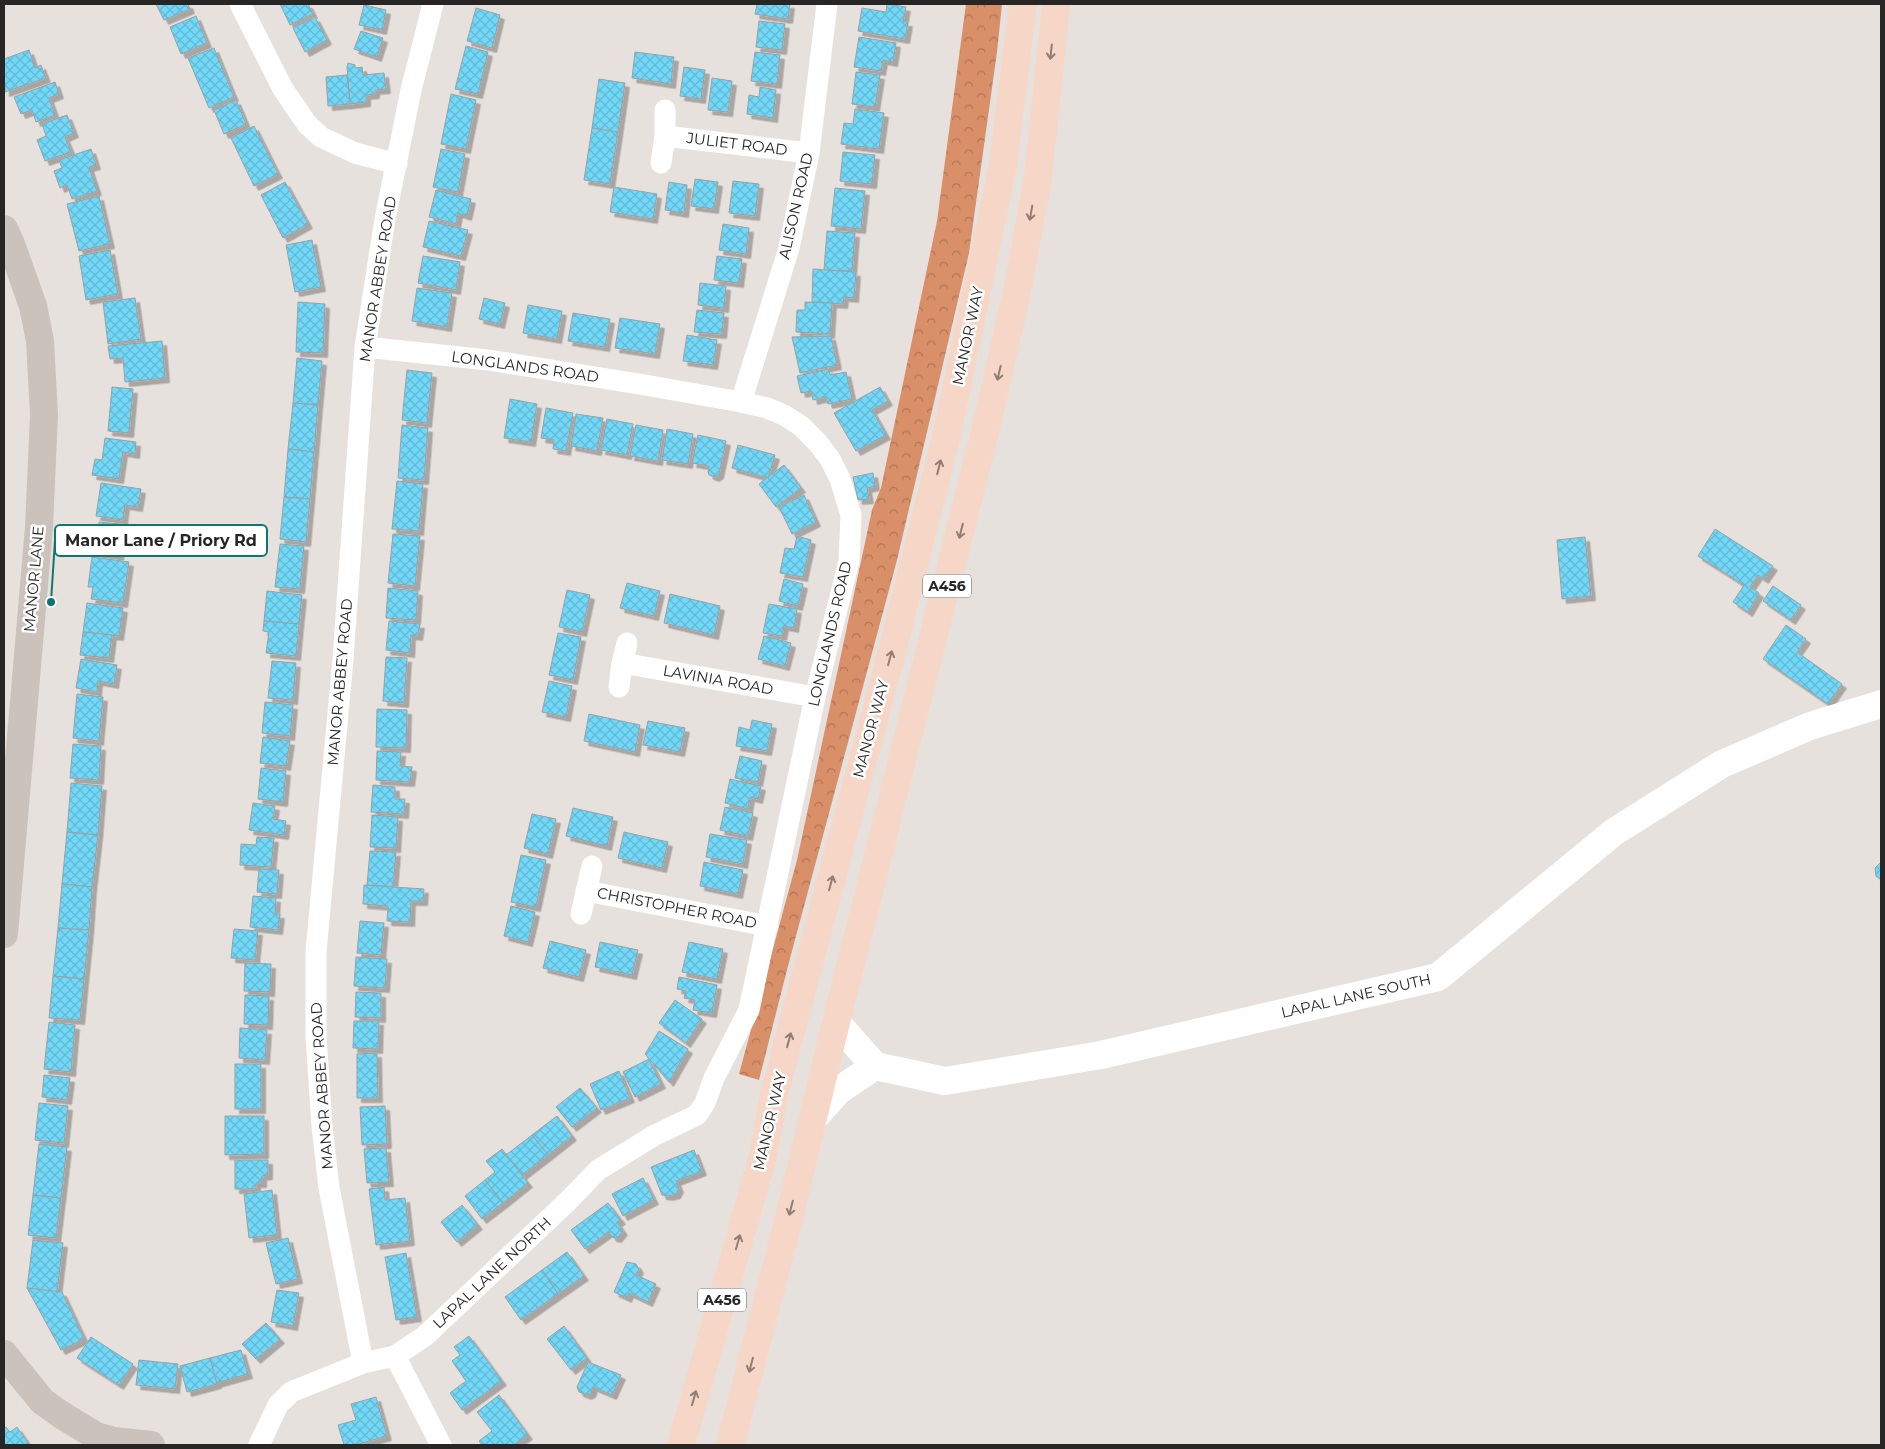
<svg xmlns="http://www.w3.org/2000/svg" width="1885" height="1449" font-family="Montserrat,sans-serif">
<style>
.forest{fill:url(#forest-crowns)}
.building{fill:url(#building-cross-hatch);stroke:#9aa0a2;filter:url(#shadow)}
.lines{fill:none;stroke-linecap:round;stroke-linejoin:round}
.minor{stroke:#fff;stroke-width:21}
.tertiary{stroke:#fff;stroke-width:28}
.secondary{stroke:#ccc2bc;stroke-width:28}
.trunk{stroke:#f6d6c6;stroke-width:28}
.oneway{stroke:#8f7e76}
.labels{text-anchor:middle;stroke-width:5;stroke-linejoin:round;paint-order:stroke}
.shield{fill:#fff;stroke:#686766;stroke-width:1}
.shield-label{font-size:14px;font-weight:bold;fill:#282625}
.street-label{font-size:15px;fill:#282625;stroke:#fff}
.leader{fill:none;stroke:#0f766e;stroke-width:2}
.callout-dot{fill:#0f766e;stroke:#fff;stroke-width:2}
.callout{fill:#fff;stroke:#0f766e;stroke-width:2}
.callout-label{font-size:16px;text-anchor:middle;font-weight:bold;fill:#282625}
</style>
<defs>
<pattern id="forest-crowns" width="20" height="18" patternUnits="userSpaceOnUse" patternTransform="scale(1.25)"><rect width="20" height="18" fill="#d98f68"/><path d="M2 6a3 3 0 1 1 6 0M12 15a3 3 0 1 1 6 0" fill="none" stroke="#b07555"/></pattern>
<pattern id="building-cross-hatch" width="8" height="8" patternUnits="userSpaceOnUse" patternTransform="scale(1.25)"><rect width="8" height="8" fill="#72d8f7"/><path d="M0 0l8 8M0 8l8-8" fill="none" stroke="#63b9d4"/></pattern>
<filter id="shadow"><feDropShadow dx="4.5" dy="4.5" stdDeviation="0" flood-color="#0004"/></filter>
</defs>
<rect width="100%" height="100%" fill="#e7e1de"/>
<path class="forest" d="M966 4H1002L997 52 969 253 897 560 789 962 759 1080 739 1074 797 860 872 510 881 488 937 221Z"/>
<g class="building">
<path d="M156 4H188L190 9 164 20Z"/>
<path d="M280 4H308L313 14 290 25Z"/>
<path d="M757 4H790L788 19 755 14Z"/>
<path d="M887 4 906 7 903 22H908L905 39 858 31 862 8 886 12Z"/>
<path d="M364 5 386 10 382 30 359 25Z"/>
<path d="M476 8 500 15 492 48 467 41Z"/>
<path d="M196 16 207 43 181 54 170 27Z"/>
<path d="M315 17 327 40 305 52 293 28Z"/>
<path d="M759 21 785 24 782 50 756 47Z"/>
<path d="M361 31 383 38 377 57 354 49Z"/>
<path d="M859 37 896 43 893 62 883 60 881 71 854 67Z"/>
<path d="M466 46 488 52 478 94 455 89Z"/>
<path d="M214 48 234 97 209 108 188 58Z"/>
<path d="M29 50 35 68 41 65 46 78 5 92 4 59Z"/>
<path d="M635 52 674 57 671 84 632 78Z"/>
<path d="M755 52 780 55 777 84 751 81Z"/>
<path d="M348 63 355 65V68L362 67 363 75 384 73 386 89 375 90V94L366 95V102L350 104 347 67Z"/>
<path d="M684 67 705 70 701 99 680 96Z"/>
<path d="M856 72 880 75 875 107 852 104Z"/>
<path d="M347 75 350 104 328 106 326 77Z"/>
<path d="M712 78 732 81 728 112 708 110Z"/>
<path d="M599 79 625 83 618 132 592 128Z"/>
<path d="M55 82 59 94 49 98 55 115 36 122 32 110 21 114 14 97Z"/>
<path d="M760 87 776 90 773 118 747 114 749 95 759 97Z"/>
<path d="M451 94 476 100 466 149 441 144Z"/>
<path d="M236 100 246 124 224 134 214 110Z"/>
<path d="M855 109 884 113 879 149 841 144 844 123 853 124Z"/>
<path d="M67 115 74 133 65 137 71 152 45 161 37 140 46 136 42 124Z"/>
<path d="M254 126 278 174 254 186 231 138Z"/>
<path d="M592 128 618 132 610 184 584 180Z"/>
<path d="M91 149 96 165 89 167 97 191 72 199 67 185 60 188 54 171 62 168 59 160Z"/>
<path d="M441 149 465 154 458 192 433 187Z"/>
<path d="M843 152 875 155 872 184 840 181Z"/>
<path d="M695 179 718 182 714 209 691 206Z"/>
<path d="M733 181 759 184 755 216 729 213Z"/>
<path d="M285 182 308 224 283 238 261 195Z"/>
<path d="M669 182 687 185 684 213 665 210Z"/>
<path d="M614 187 657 194 653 219 610 212Z"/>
<path d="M835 188 865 191 861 229 831 226Z"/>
<path d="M436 190 471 199 467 216 458 213 456 224 429 217Z"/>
<path d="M99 196 110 244 79 251 67 204Z"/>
<path d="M429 221 468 230 461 256 423 247Z"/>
<path d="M723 224 749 228 746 254 719 250Z"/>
<path d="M827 231 855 233 852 271 824 270Z"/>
<path d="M312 240 321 287 295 292 286 245Z"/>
<path d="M110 250 118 294 86 300 79 256Z"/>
<path d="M423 256 460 262 456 290 418 283Z"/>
<path d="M717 256 742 259 739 283 714 280Z"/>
<path d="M813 269 856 272 854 298 844 297 843 304 812 302Z"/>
<path d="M700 283 726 286 724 308 698 305Z"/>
<path d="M417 288 452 293 447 327 412 321Z"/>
<path d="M135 298 141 339 108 344 103 302Z"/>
<path d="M484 298 505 303 500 324 479 319Z"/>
<path d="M298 302 325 304 323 353 296 352Z"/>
<path d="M805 302 832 303 830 334 796 332 797 310H805Z"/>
<path d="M528 305 562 311 557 339 523 333Z"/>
<path d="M697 310 724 313 722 334 694 332Z"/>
<path d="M573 313 610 319 605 347 568 341Z"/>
<path d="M620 318 660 324 655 354 615 348Z"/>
<path d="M687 335 717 340 713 365 683 361Z"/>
<path d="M831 336 837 365 800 373 792 337Z"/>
<path d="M162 341 165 378 125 382 123 358 110 359 108 346Z"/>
<path d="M297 358 322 361 318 405 293 403Z"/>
<path d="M829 369 830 375 846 372 852 399 828 404 826 397 813 400 811 391 801 393 797 376Z"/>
<path d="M407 370 432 373 427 423 402 420Z"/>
<path d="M112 387 133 389 129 433 108 431Z"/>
<path d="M880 387 888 401 872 410 886 435 856 451 834 413Z"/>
<path d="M510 399 537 404 531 442 504 438Z"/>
<path d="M293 403 318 405 314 452 288 449Z"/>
<path d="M546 408 573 413 566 451 553 449 554 440 541 438Z"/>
<path d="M576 414 603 418 597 451 571 446Z"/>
<path d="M607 419 633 424 627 455 601 450Z"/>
<path d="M402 425 428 428 424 480 398 478Z"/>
<path d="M636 425 663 430 658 461 630 456Z"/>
<path d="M667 429 693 434 688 464 662 460Z"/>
<path d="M698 435 726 441 719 474 715 477 709 475 708 472 709 466 692 463Z"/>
<path d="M105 438 136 442 135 454 123 452 119 479 92 475 95 459 102 460Z"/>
<path d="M738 445 775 455 768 478 732 468Z"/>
<path d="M288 449 314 452 310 499 284 497Z"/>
<path d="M784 465 801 488 776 507 759 484Z"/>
<path d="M873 473 875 486 867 488 869 499 858 500 853 477Z"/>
<path d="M397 481 423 484 419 531 392 529Z"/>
<path d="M101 483 141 489 138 507 125 505 123 520 96 516Z"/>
<path d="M804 495 816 522 792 534 779 507Z"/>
<path d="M284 497 310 499 306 542 280 539Z"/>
<path d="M99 522 130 525 128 548 120 547 119 556 96 553Z"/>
<path d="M1715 529 1773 566 1764 579 1758 575 1750 587 1759 593 1748 612 1733 602 1744 585 1698 556Z"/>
<path d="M393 534 420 536 415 586 388 583Z"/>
<path d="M797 536 811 540 803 577 780 573 785 548 794 549Z"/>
<path d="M1585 537 1591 596 1562 599 1557 540Z"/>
<path d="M280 544 304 546 300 589 275 587Z"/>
<path d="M92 557 129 562 123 603 91 599 93 587H88Z"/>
<path d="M784 579 803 584 798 606 779 601Z"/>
<path d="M627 583 660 591 654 616 620 608Z"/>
<path d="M1773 586 1801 605 1791 620 1763 601Z"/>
<path d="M388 588 418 591 416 620 386 618Z"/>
<path d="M567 590 590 595 582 632 559 627Z"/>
<path d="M267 591 302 595 299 624 264 621Z"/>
<path d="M670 594 720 606 714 635 664 623Z"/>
<path d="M87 603 123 608 119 636 83 632Z"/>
<path d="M769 604 797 609 794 628 784 626 782 636 763 633Z"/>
<path d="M264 621 299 624 296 656 266 653 269 632 263 631Z"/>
<path d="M389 621 420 624 418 636 411 635 410 653 386 650Z"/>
<path d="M1786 625 1806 639 1797 652 1842 684 1828 704 1763 659Z"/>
<path d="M83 632 112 635 109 658 80 655Z"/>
<path d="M558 633 581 637 573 680 549 675Z"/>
<path d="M764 636 791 643 785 666 758 659Z"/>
<path d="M386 657 407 658 404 703 383 701Z"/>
<path d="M81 659 117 665 114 684 98 681 97 692 76 688Z"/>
<path d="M272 661 296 663 293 700 268 698Z"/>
<path d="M549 681 572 686 566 717 542 712Z"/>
<path d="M77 694 103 697 99 741 73 738Z"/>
<path d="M265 702 293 705 290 736 262 733Z"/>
<path d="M377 709 407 710 406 748 376 747Z"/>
<path d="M589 714 640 725 635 752 584 741Z"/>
<path d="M752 720 772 724 767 751 736 746 739 727 750 730Z"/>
<path d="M648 721 685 728 680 752 643 745Z"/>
<path d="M263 737 290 741 286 766 260 763Z"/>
<path d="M73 744 101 746 99 780 70 778Z"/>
<path d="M377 751 401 752 400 766 412 767 410 782 376 780Z"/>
<path d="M740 756 762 761 758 782 735 778Z"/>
<path d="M261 768 286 771 283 802 258 799Z"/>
<path d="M730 779 761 786 758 799 750 797 748 809 725 803Z"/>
<path d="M71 783 102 786 98 835 67 832Z"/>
<path d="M373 785 395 787V799H405L404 814 371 812Z"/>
<path d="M253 803 275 806 273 819 286 821 284 835 249 830Z"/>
<path d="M725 807 753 813 748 836 720 830Z"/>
<path d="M573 808 613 817 607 846 566 836Z"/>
<path d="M532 814 556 819 548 854 524 848Z"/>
<path d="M372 815 398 817 396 848 370 847Z"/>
<path d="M67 832 98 835 92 887 62 884Z"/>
<path d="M624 832 668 842 662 868 618 858Z"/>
<path d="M710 834 747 840 743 864 706 857Z"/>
<path d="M257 837 274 838 271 867 240 865 241 844 256 845Z"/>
<path d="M370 851 396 852 393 887 367 885Z"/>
<path d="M521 855 546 860 536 907 511 902Z"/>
<path d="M704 862 743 870 738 894 700 886Z"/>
<path d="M1881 862V880L1876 876 1875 868Z"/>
<path d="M259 869 279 870 277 894 257 892Z"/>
<path d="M62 884 92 887 89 930 58 928Z"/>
<path d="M364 885 424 889 423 901H411L410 922 387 921 388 906 363 904Z"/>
<path d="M253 896 276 898 275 914H280L278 930 250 927Z"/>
<path d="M511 906 535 912 528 942 504 936Z"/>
<path d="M360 921 384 923 381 955 357 953Z"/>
<path d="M58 928 89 930 84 979 53 976Z"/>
<path d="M234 929 258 931 255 960 231 958Z"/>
<path d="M550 941 586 950 579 977 543 968Z"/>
<path d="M600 942 638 950 632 975 595 967Z"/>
<path d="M689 942 723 949 717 979 682 972Z"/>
<path d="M356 957 387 959 385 988 354 986Z"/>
<path d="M245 963 271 964 270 992 244 991Z"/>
<path d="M53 976 84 979 80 1020 49 1018Z"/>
<path d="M679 977 717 985 712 1013 693 1010 695 1000 684 998 686 991 677 989Z"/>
<path d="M356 992 381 993V1018L355 1017Z"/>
<path d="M245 995 269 996 268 1025 244 1024Z"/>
<path d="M675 1000 702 1019 686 1043 659 1023Z"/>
<path d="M354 1021H379L378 1049 353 1048Z"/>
<path d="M49 1022 75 1025 71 1072 44 1069Z"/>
<path d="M240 1028 267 1030 265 1060 239 1058Z"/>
<path d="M659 1031 688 1049 669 1082 645 1054Z"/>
<path d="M377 1053 378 1098H357V1054Z"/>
<path d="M649 1059 661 1084 635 1097 623 1072Z"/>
<rect x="235" y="1064" width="26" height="45"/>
<path d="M619 1071 630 1098 601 1110 590 1084Z"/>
<path d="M44 1075 70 1078 67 1100 42 1097Z"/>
<path d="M580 1088 597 1108 572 1127 556 1107Z"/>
<path d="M39 1103 68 1106 64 1143 35 1140Z"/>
<path d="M385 1106 387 1144 362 1145 360 1107Z"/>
<path d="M225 1116H264V1154L225 1155Z"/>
<path d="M557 1116 572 1136 548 1155 532 1135Z"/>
<path d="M532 1135 548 1155 522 1175 506 1155Z"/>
<path d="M39 1144 67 1147 61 1198 33 1195Z"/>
<path d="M386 1148 389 1182 367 1183 364 1149Z"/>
<path d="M502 1149 528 1183 503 1203 485 1180 495 1172 486 1161Z"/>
<path d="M694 1150 702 1171 676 1181 679 1188 676 1194 668 1196 662 1195 651 1167Z"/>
<path d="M235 1160H268V1175L262 1176V1183H256V1189H235Z"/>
<path d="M643 1178 654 1200 623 1216 612 1194Z"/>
<path d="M485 1180 503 1203 482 1219 465 1196Z"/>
<path d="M384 1187 385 1200 405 1198 410 1241 376 1245 369 1189Z"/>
<path d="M272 1190 277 1235 249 1238 244 1194Z"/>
<path d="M33 1195 61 1198 56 1238 28 1235Z"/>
<path d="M608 1203 621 1220 617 1222 623 1231 617 1238 612 1237 609 1232 585 1249 571 1230Z"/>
<path d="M462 1205 478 1225 457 1242 441 1222Z"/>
<path d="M288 1238 298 1279 276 1284 266 1243Z"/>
<path d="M33 1240 63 1243 57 1292 27 1288Z"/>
<path d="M567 1252 584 1276 558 1294 542 1270Z"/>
<path d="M406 1253 417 1317 396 1320 385 1257Z"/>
<path d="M627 1262 636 1264 639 1269 636 1275 656 1284 648 1302 629 1293 627 1298 614 1292Z"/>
<path d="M542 1270 558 1294 521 1320 505 1297Z"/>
<path d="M27 1288 62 1292 84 1339 61 1350Z"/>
<path d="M277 1290 299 1293 293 1326 271 1322Z"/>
<path d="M266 1323 280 1339 256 1359 242 1344Z"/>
<path d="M564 1326 587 1358 571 1370 547 1339Z"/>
<path d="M469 1336 502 1381 462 1410 450 1393 466 1381 452 1361 460 1355 454 1347Z"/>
<path d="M91 1337 133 1364 119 1385 77 1358Z"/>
<path d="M241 1350 248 1374 216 1383 210 1358Z"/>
<path d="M210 1358 217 1384 187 1392 180 1366Z"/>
<path d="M139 1360 178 1364 175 1389 136 1385Z"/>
<path d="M588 1362 621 1375 612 1395 593 1387 591 1393 587 1395 579 1392 577 1387Z"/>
<path d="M499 1395 528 1435 514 1445H482L479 1441 492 1431 477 1412Z"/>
<path d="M376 1397 387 1436 355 1445H344L338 1425 356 1420 351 1404Z"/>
<path d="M6 1427 10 1432 17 1427 28 1443 25 1445H4V1429Z"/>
</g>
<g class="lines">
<g class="minor">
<path d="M240 4 283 89 307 124 321 137 355 153 397 164"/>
<path d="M665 136 809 153"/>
<path d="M661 163 665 136V110"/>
<path d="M741 402 789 248 809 153 827 4"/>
<path d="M622 663 627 643"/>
<path d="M619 687 622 663 815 697"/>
<path d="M586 891 768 926"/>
<path d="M581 914 592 866"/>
<path d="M395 1356 441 1445"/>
<path d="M363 1363 329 1188 322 1126 316 1036V952L343 659 365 347 385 219 411 90 433 4"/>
<path d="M259 1445 278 1405 291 1392 363 1363 395 1356 425 1336 568 1201 598 1170 655 1135 697 1115 705 1103 714 1078 749 1010 815 697 849 561 851 515 840 479 830 459 818 443 801 426 784 415 767 408 741 402 645 385 488 360 365 347"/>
</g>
<g class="tertiary">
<path d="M836 1022 875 1066 945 1081 1101 1055 1438 977 1614 832 1722 764 1810 726 1881 704"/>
<path d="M813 1119 838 1091 875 1066"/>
</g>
<g class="secondary">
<path d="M4 229 11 244 33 306 40 341 44 415 39 527 4 934"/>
<path d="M4 1354 42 1401 60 1414 96 1436 114 1441 151 1445"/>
</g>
<g class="trunk">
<path d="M681 1445 763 1156 774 1095 895 640 948 429 1002 170 1023 4"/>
<path d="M730 1445 786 1230 836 1022 984 436 1017 292 1038 178 1056 4"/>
</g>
</g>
<defs><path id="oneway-shaft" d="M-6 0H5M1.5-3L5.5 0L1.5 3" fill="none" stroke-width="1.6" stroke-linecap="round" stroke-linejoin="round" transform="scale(1.25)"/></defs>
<g class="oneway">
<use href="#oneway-shaft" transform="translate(1051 52) rotate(96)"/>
<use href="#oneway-shaft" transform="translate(1031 213) rotate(100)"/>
<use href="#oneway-shaft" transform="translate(999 373) rotate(103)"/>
<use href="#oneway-shaft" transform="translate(939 467) rotate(-76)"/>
<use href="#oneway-shaft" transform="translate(961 531) rotate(104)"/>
<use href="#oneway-shaft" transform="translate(890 658) rotate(-75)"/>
<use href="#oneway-shaft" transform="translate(831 883) rotate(-75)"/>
<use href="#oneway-shaft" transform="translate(789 1040) rotate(-75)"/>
<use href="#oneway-shaft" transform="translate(791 1208) rotate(104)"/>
<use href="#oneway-shaft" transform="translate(738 1242) rotate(-74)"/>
<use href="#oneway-shaft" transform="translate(751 1365) rotate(105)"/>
<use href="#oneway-shaft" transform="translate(694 1398) rotate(-74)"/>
</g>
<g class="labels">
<g class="shield">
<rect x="923" y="574.5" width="48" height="23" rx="4"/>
<rect x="698" y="1288.5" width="48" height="23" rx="4"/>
</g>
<g class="shield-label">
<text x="947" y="591">A456</text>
<text x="722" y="1305">A456</text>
</g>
<g class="street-label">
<text transform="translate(737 144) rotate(7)" y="5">JULIET ROAD</text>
<text transform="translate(796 206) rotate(-77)" y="5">ALISON ROAD</text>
<text transform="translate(378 279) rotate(-81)" y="5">MANOR ABBEY ROAD</text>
<text transform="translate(968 336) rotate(-78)" y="5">MANOR WAY</text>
<text transform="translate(525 367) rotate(8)" y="5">LONGLANDS ROAD</text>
<text transform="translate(34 579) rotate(-85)" y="5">MANOR LANE</text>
<text transform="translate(830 634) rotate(-77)" y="5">LONGLANDS ROAD</text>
<text transform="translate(718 680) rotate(10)" y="5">LAVINIA ROAD</text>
<text transform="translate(340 682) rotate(-85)" y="5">MANOR ABBEY ROAD</text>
<text transform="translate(871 729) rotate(-75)" y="5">MANOR WAY</text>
<text transform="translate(677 908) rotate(11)" y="5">CHRISTOPHER ROAD</text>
<text transform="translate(1356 996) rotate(-13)" y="5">LAPAL LANE SOUTH</text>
<text transform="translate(322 1086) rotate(-94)" y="5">MANOR ABBEY ROAD</text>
<text transform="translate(770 1121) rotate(-77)" y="5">MANOR WAY</text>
<text transform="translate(492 1273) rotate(-43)" y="5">LAPAL LANE NORTH</text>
</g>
</g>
<path class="leader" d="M51 602L55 540"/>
<circle class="callout-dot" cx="51" cy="602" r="5"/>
<rect class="callout" x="55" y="525" width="212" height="31" rx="5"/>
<g class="callout-label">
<text x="161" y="546">Manor Lane / Priory Rd</text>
</g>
<rect width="1885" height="1449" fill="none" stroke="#282625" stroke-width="10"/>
</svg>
